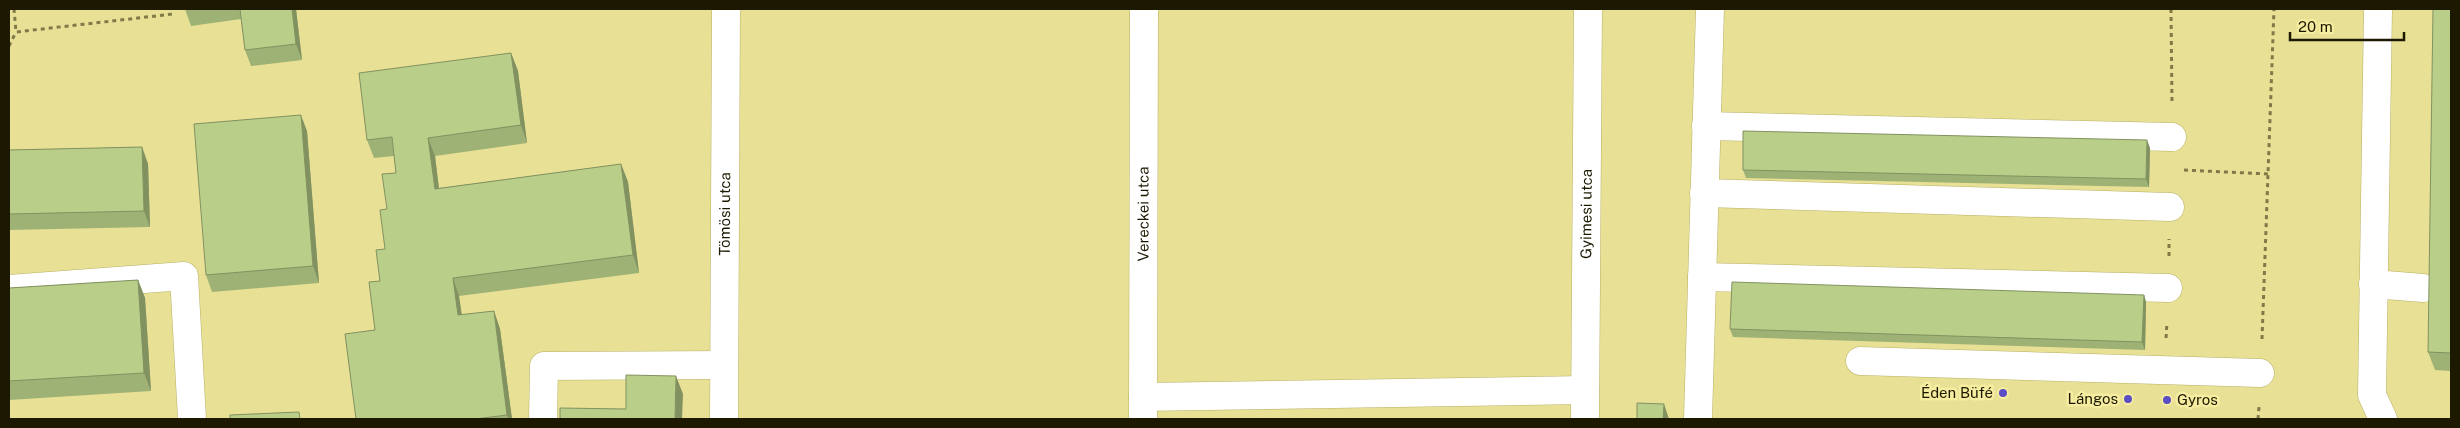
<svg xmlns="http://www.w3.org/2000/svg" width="2460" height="428" font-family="'Public Sans',sans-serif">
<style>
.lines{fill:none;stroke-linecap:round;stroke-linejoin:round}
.minor-casing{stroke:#b9b066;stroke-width:29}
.path{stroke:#807a48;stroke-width:3;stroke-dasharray:4 4;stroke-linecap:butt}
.minor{stroke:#fff;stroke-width:28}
.wall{fill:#9fb276}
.shaded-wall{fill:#829160}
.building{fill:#b9cf89;stroke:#829160}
.poi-dot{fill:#5a4dc5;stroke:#f6eda1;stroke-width:2}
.labels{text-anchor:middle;stroke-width:5;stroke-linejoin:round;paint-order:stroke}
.street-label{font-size:15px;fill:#1d1900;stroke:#f6eda1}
.poi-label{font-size:15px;fill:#1d1900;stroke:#f6eda1;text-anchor:end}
</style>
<rect width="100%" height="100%" fill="#e8e094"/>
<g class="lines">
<g class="minor-casing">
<g id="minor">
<path d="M2378 9 2372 395 2383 419"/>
<path d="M1706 126 2172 137"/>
<path d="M1704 193 2170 207"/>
<path d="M1702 277 2168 288"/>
<path d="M2373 284 2423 288"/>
<path d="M9 289 184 276 192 419"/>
<path d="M1860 361 2260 373"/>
<path d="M1143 397 1585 390"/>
<path d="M543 419 544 366 724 365"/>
<path id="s1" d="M724 419 726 9"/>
<path id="s2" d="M1143 419 1144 9"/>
<path id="s3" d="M1585 419 1588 9"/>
<path d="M1698 419 1710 9"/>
</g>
</g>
<g class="path">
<path d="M14 9 16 32 173 14"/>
<path d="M2171 9 2172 103"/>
<path d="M9 46 16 32"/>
<path d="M2184 170 2268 174"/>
<path d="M2169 256V239"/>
<path d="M2166 338 2167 322"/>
<path d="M2262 339 2274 9"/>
<path d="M2258 419 2259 407"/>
</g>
<use href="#minor" class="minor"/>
</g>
<g class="wall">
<path d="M185 9H296L302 60 251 66 245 50 241 19 191 26Z"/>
<path d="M2451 9V371L2435 370 2428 352Z"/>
<path d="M511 53 518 71 527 143 435 156 439 188 621 164 628 182 639 273 459 296 462 315 494 311 500 329 512 419H356L375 330 380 281 385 249 387 209 396 173 394 156 374 158 367 140Z"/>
<path d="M307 131 319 283 212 292 206 275Z"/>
<path d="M142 147 148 164 150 227 9 230V150Z"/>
<path d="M2150 148 2149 187 1746 178 1743 170Z"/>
<path d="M138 280 145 298 151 391 9 400V288Z"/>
<path d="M2144 295 2146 302 2145 350 1733 337 1730 329Z"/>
</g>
<g class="shaded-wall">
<path d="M292 9H296L302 60 296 44Z"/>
<path d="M511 53 518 71 527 143 521 125Z"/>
<path d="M301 115 307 131 319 283 313 266Z"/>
<path d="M428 138 435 156 441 207 435 189Z"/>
<path d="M2147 140 2150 148 2149 187 2146 179Z"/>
<path d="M142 147 148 164 150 227 144 211Z"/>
<path d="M621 164 628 182 639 273 633 255Z"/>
<path d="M453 278 459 296 464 333 458 315Z"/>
<path d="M138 280 145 298 151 391 144 373Z"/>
<path d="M2144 295 2146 302 2145 350 2142 342Z"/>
<path d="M494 311 500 329 512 419H509L507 415Z"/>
<path d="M676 376 683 394 682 419H675Z"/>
<path d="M1664 404 1669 419H1663Z"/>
</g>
<g class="building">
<path d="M240 9H292L296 44 245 50Z"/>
<path d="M2433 9H2451V353L2428 352Z"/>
<path d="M511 53 521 125 428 138 435 189 621 164 633 255 453 278 458 315 494 311 507 415 475 419H356L345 334 375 330 369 282 380 281 376 250 385 249 380 210 387 209 382 174 396 173 392 137 367 140 359 73Z"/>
<path d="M301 115 313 266 206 275 194 124Z"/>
<path d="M1743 131 2147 140 2146 179 1743 170Z"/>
<path d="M142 147 144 211 9 214V150Z"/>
<path d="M138 280 144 373 9 381V288Z"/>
<path d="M1732 282 2144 295 2142 342 1730 329Z"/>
<path d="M626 375 676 376 675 419H560V408L626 409Z"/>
<path d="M1637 403 1664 404 1663 419H1637Z"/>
<path d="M299 412 300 419H230V415Z"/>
</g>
<g class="poi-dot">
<circle cx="2003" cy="393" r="5"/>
<circle cx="2128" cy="399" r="5"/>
<circle cx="2167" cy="400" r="5"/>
</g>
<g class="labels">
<g class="street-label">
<text dy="5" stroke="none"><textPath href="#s1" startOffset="205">Tömösi utca</textPath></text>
<text dy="5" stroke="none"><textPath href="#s2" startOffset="205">Vereckei utca</textPath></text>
<text dy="5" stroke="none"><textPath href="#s3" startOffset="205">Gyimesi utca</textPath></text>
</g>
<g class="poi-label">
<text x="1993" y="398">Éden Büfé</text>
<text x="2118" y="404">Lángos</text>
<text x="2177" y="405" text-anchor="start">Gyros</text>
</g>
</g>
<rect width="2460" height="428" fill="none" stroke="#1d1900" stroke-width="20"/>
<path d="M2290 32v8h114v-8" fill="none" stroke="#1d1900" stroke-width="2.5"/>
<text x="2298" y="32" font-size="15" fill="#1d1900" stroke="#f6eda1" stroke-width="4" paint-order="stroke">20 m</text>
</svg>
